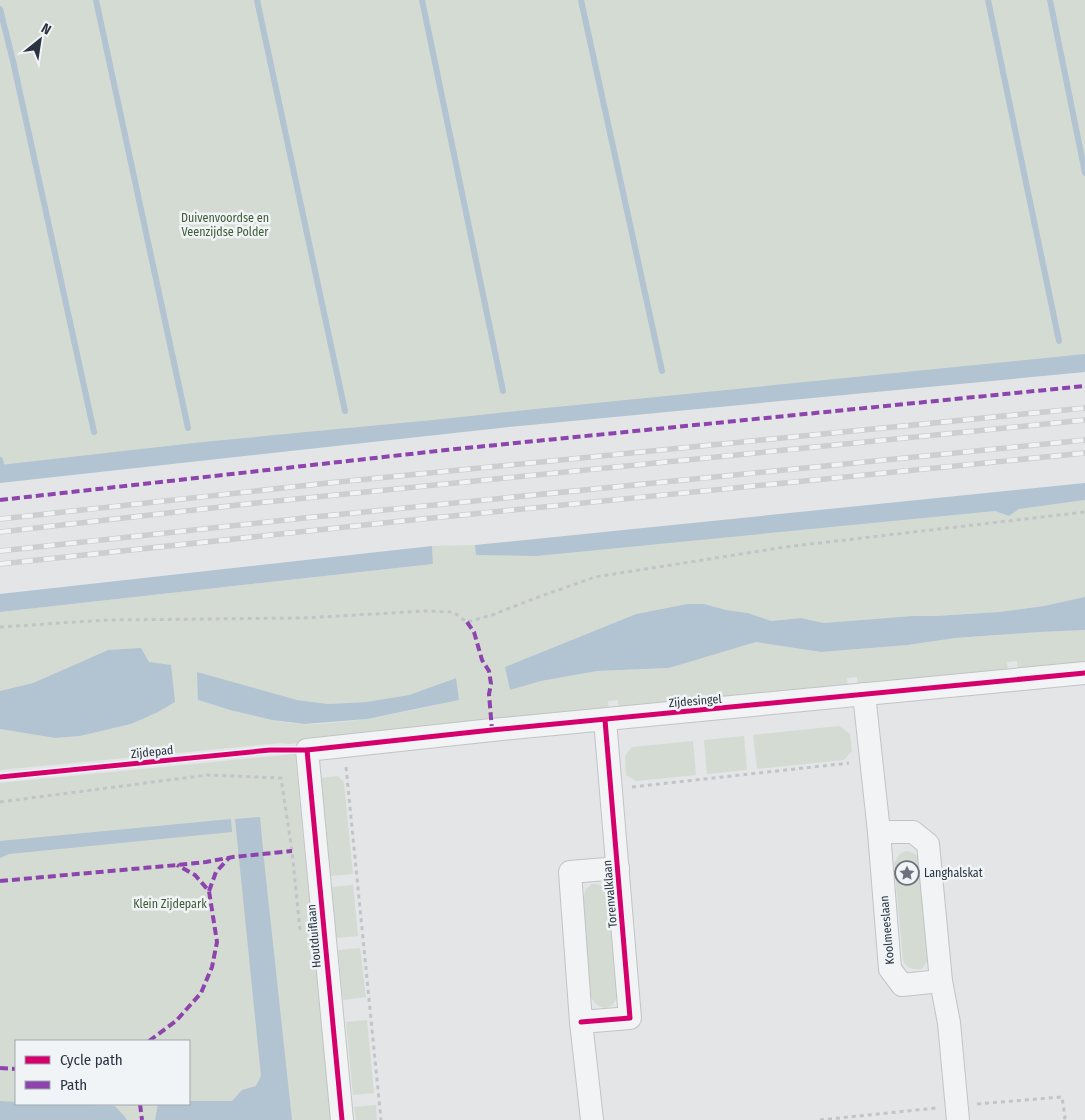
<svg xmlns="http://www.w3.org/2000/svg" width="1085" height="1120" font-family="'Fira Sans Condensed',sans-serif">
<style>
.green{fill:#d4dbd3;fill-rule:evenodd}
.water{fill:#b2c3d1}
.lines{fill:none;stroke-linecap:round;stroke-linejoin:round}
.stream{stroke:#b2c3d1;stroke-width:6}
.minor-casing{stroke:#c1c3c5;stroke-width:24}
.path{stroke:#c2c4c8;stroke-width:3;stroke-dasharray:4 4;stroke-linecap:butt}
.minor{stroke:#f2f3f5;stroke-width:22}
.rail-casing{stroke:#ccced0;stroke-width:5.5}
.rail{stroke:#f1f4f7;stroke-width:4;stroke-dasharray:11;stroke-linecap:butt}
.quiet{stroke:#8e44ad;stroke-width:4;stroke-dasharray:8 4;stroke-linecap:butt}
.cycleway-casing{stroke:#f1f4f7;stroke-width:8}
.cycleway{stroke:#d6006c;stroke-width:5}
.labels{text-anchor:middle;stroke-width:5;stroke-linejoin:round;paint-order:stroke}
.park-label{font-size:12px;fill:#415c37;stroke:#f1f4f7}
.street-label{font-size:12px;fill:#2a3441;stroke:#f1f4f7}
.poi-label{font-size:12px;fill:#2a3441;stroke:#f1f4f7;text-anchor:start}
</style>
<rect width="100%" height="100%" fill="#e3e5e7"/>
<g class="green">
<path d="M0 0H1085V362L0 476Z"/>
<path d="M1085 500V597L1079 599 1044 606 999 612 936 616H912L824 623 801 618 771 621 748 613 725 610 704 604 636 614 505 667 510 690 541 681 597 671 669 668 756 642 821 652 908 645 955 638 1040 632 1085 630V665L1018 671 1017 661 1007 662 1008 672 858 687 857 677 847 678 848 688 619 711 618 700 608 701 609 711 290 744 281 743 0 770V729L55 738 80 736 131 724 149 662 108 650 33 683 0 691V612L433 564 432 546 475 545 476 555 995 511 1009 516 1019 509ZM455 678 459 700C416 709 373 720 330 723 321 723 312 725 303 724 267 721 232 711 198 700H297L328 704 366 702 409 695Z"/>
<path d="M839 726 850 734 852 751 844 760 757 769 753 735Z"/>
<path d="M744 736 747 770 707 774 704 740Z"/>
<path d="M693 741 696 775 636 781 626 775 625 756 632 747Z"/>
<path d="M295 754 331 1120H113L0 1118V783ZM16 1041H189V1104H16Z"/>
<path d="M338 776 344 782 353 874 331 876 321 778Z"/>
<path d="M906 851C913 852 917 854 920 861L930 957 922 969C912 970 907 969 903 960L894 863 900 854Z"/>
<path d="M592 884C603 883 604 887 608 897L618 994C614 1011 600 1012 591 998L583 898 586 889Z"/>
<path d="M353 885 358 936 336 938 332 887Z"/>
<path d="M360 948 366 997 343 1000 338 950Z"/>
<path d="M367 1020 374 1093 353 1095 346 1022Z"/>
<path d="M376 1105 377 1120H356L354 1107Z"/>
</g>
<g class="water">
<path d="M1085 354V372L509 427 0 483V465L203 442 433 420 526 410Z"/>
<path d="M1085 483V500L1019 509 1009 516 995 511 536 556 476 555 475 545Z"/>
<path d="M432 546 433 564 0 612V594Z"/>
<path d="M1085 597V630L1040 632 955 638 908 645 821 652 756 642 669 668 597 671 541 681 510 690 505 667 636 614 688 604H704L726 610 748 613 771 621 801 618 824 623 912 616H936L999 612 1044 606Z"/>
<path d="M141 648 149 662 171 665 175 702 158 712 131 724 80 736 55 738 0 729V691L33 683 108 650Z"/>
<path d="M197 672 297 700 328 704 366 702 409 695 456 678 459 700 367 719 305 724 272 720 230 710 198 700Z"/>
<path d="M260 817 264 860 292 1120H155L158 1104H189V1101H232L242 1090 256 1086 261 1076 235 819Z"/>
<path d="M231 819 232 832 9 854 0 858V841Z"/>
<path d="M0 1101 16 1102V1104H68L115 1106 125 1117 127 1120H0Z"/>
</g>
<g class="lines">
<g class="stream">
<path d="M96 0 188 428"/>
<path d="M257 0 345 411"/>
<path d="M422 0 503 391"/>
<path d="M581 0 662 371"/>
<path d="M988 0 1059 341"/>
<path d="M1050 0 1085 173"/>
<path d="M0 9 13 61 94 432"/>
<path d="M0 460 1 465"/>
</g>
<g class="minor-casing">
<g id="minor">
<path d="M864 694 879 832 890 969 902 985 941 981"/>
<path d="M879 832H913L928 844 941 981 949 1023 958 1120"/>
<path d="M581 1022 630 1018 605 720"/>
<path d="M342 1120 307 750 492 730 1085 673"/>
<path d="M592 1120 581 1022 570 872 618 868"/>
</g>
</g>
<g class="path">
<path d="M0 627 107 620 304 618 426 611 453 612 467 622 492 615 533 599 595 577 785 547 1085 512"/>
<path d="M346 767 381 1120"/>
<path d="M632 787 849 763"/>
<path d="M0 802 207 775 281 778 292 851 300 930"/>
<path d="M977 1104 1062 1097 1065 1117 1064 1120"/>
<path d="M820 1120 936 1108"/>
</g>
<use href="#minor" class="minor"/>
<g class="rail-casing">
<g id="rail">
<path d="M0 519 328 483 1085 408"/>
<path d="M0 532 256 503 1085 420"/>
<path d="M0 551 304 518 1085 440"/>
<path d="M0 564 402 521 1085 453"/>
</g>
</g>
<use href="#rail" class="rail"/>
<g class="quiet">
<path d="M0 500 446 450 1085 386"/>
<path d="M467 622 474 632 482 660 489 671 491 684 489 694 492 730"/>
<path d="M0 881 177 865 206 862 233 857 292 851"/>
<path d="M209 891 216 872 229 858"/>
<path d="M149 1041 176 1021 201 993 212 967 217 942 209 891 195 875 177 865"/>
<path d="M0 1068 16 1069"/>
<path d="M140 1104 142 1120"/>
</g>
<g class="cycleway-casing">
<g id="cycleway">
<path d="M307 750 342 1120"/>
<path d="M0 777 270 750H307L492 730 1085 673"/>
<path d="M581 1022 630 1018 605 720"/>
</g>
</g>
<use href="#cycleway" class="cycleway"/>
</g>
<defs>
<g id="sight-ring" transform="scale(1.25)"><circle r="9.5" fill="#f1f4f7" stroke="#6b727b" stroke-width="1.5"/><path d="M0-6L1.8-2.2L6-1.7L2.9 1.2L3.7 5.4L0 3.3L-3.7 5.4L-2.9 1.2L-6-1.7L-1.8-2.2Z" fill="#6b727b"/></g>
</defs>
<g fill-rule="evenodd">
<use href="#sight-ring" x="907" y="873"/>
</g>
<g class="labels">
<g class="park-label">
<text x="225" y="222">Duivenvoordse en<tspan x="225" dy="14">Veenzijdse Polder</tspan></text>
<text x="170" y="908">Klein Zijdepark</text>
</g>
<g class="street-label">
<text transform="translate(695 701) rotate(-5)" y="4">Zijdesingel</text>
<text transform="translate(152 752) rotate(-6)" y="4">Zijdepad</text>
<text transform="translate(610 894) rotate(-95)" y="4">Torenvalklaan</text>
<text transform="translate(887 930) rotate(-95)" y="4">Koolmeeslaan</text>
<text transform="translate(314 936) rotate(-95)" y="4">Houtduiflaan</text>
</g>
<g class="poi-label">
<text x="924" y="877">Langhalskat</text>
</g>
</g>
<rect x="15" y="1040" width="175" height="65" fill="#f1f4f7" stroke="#a1a7ae"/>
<rect x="25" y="1056" width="25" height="8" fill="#d6006c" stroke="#a1a7ae"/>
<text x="60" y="1065" font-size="15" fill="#2a3441">Cycle path</text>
<rect x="25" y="1081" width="25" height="8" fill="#8e44ad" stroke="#a1a7ae"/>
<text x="60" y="1090" font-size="15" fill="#2a3441">Path</text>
<g transform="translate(40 40) rotate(30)" stroke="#f1f4f7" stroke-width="4" paint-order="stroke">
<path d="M0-4L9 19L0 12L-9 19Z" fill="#2a3441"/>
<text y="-8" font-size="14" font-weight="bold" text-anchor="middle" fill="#2a3441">N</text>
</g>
</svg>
